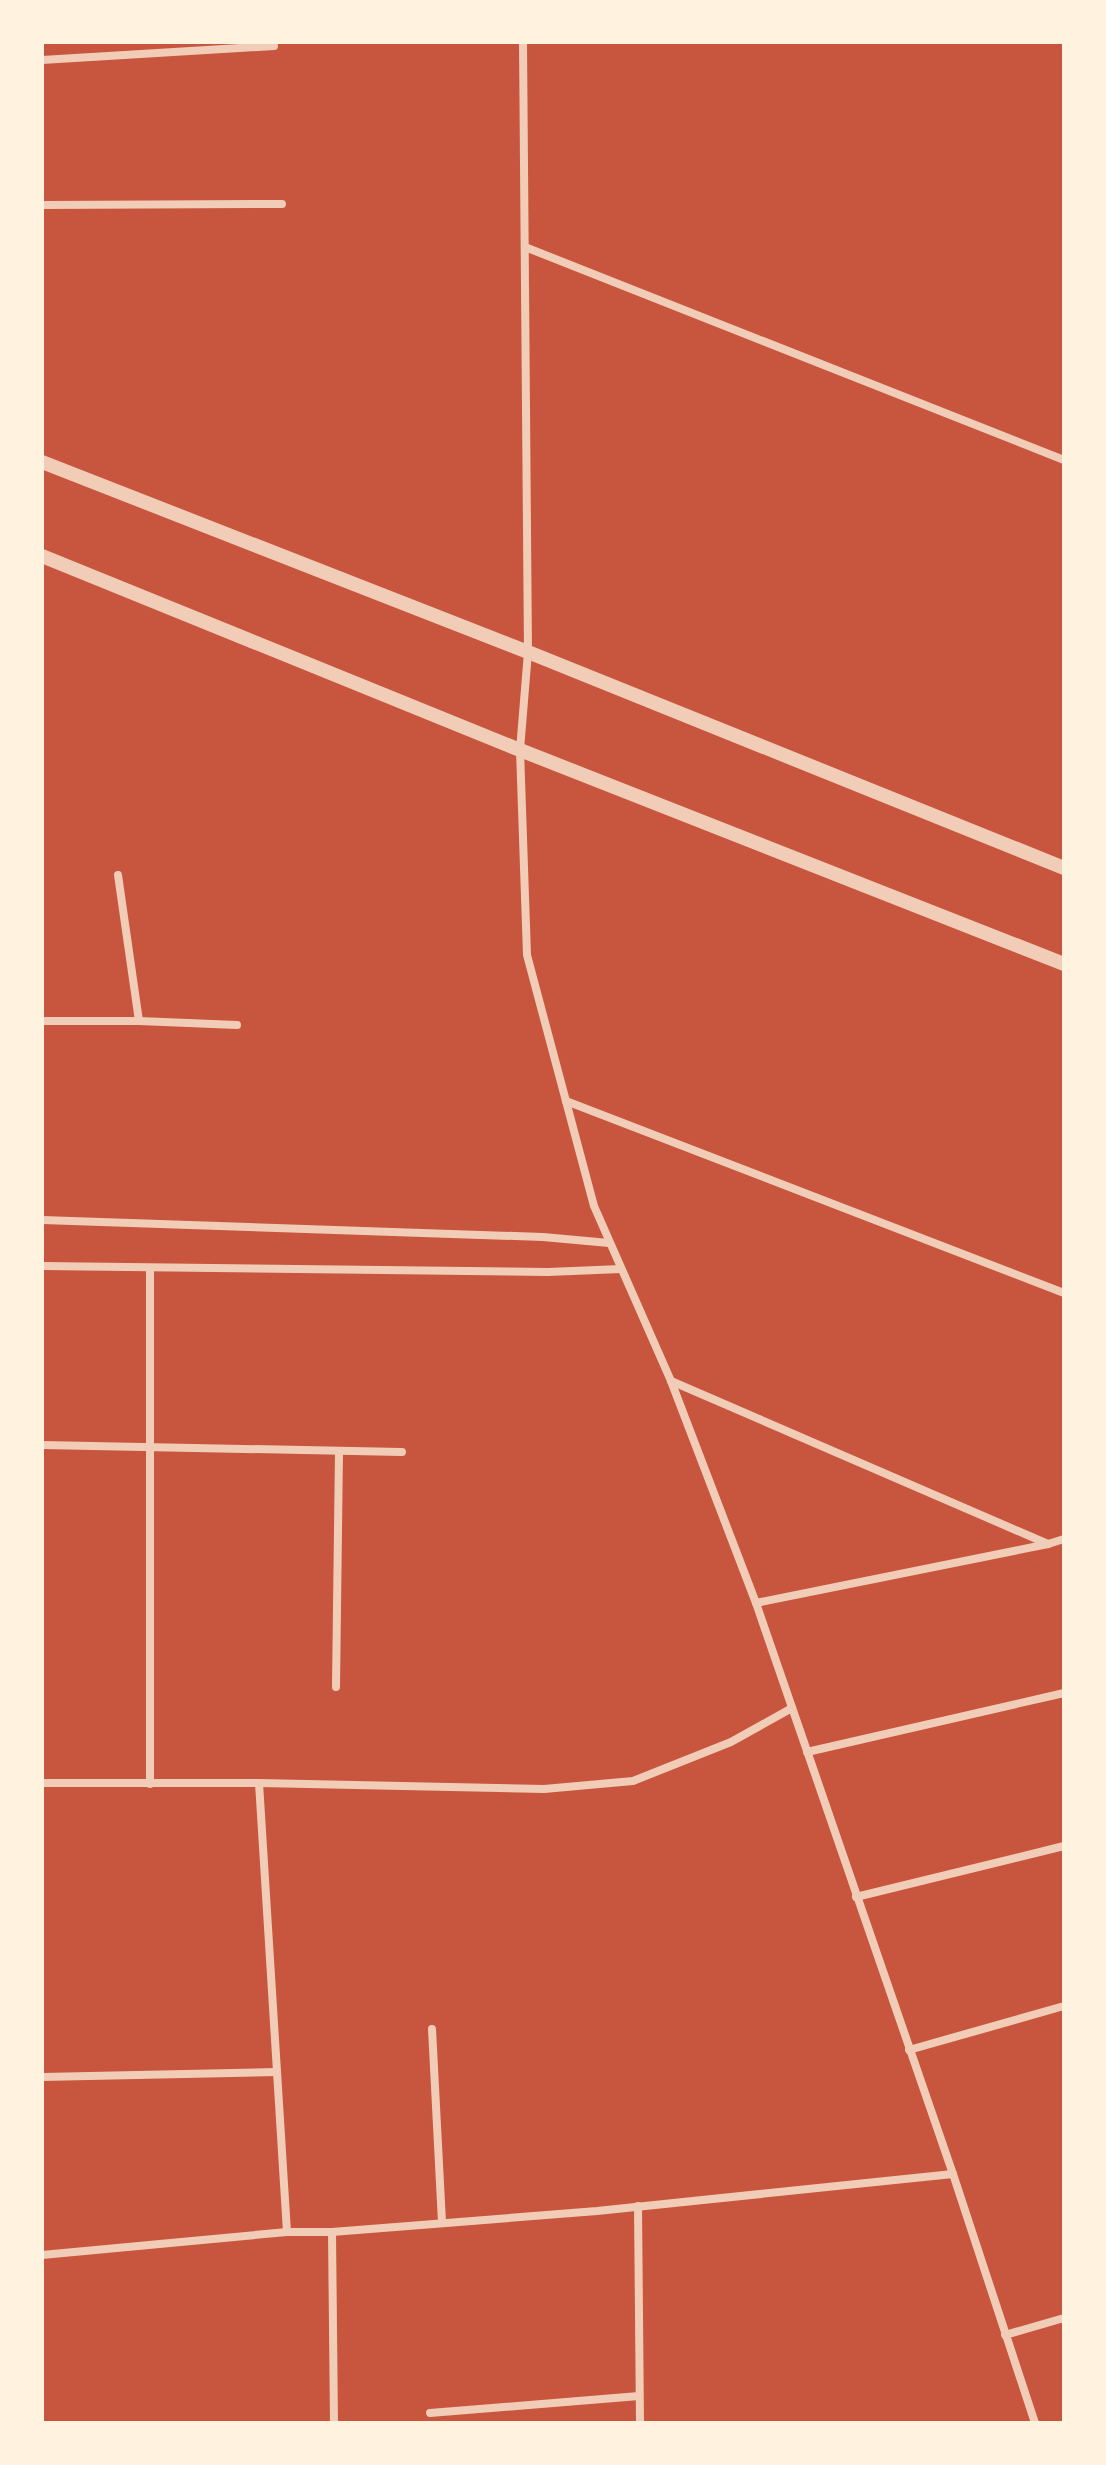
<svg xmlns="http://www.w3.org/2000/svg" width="1106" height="2465" font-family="'Exo 2',sans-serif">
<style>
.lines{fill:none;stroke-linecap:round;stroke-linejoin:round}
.minor{stroke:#f1ccb7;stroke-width:8}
.tertiary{stroke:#f1ccb7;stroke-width:14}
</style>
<rect width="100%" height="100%" fill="#c8553d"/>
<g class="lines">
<g class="minor">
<path d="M523 42 528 652 520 750 527 955 594 1206 671 1381 756 1603 953 2174 1035 2423"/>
<path d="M42 60 274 46"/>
<path d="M42 205 282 204"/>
<path d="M525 247 1064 460"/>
<path d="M118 875 139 1021"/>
<path d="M42 1021H139L237 1025"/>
<path d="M566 1101 1064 1293"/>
<path d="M42 1220 543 1237 609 1243"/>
<path d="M42 1266 548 1272 621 1269"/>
<path d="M671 1381 1048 1544"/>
<path d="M42 1445 402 1452"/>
<path d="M756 1603 1048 1544 1064 1539"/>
<path d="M336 1687 339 1451"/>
<path d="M807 1752 1064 1693"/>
<path d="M42 1783H259L544 1789 633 1781 731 1742 792 1708"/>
<path d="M259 1783 287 2232"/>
<path d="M150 1784V1268"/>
<path d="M856 1897 1064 1846"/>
<path d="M432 2029 442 2222"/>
<path d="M909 2050 1064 2006"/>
<path d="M42 2077 277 2072"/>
<path d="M638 2206 640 2423"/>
<path d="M332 2232 334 2423"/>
<path d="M42 2255 287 2232H332L597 2211 953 2174"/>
<path d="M1005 2335 1064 2318"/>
<path d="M430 2413 639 2396"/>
</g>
<g class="tertiary">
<path d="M42 462 528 652 1064 868"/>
<path d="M42 556 520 750 1064 964"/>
</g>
</g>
<rect width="1106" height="2465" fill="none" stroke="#fff3e0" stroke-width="88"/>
</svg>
